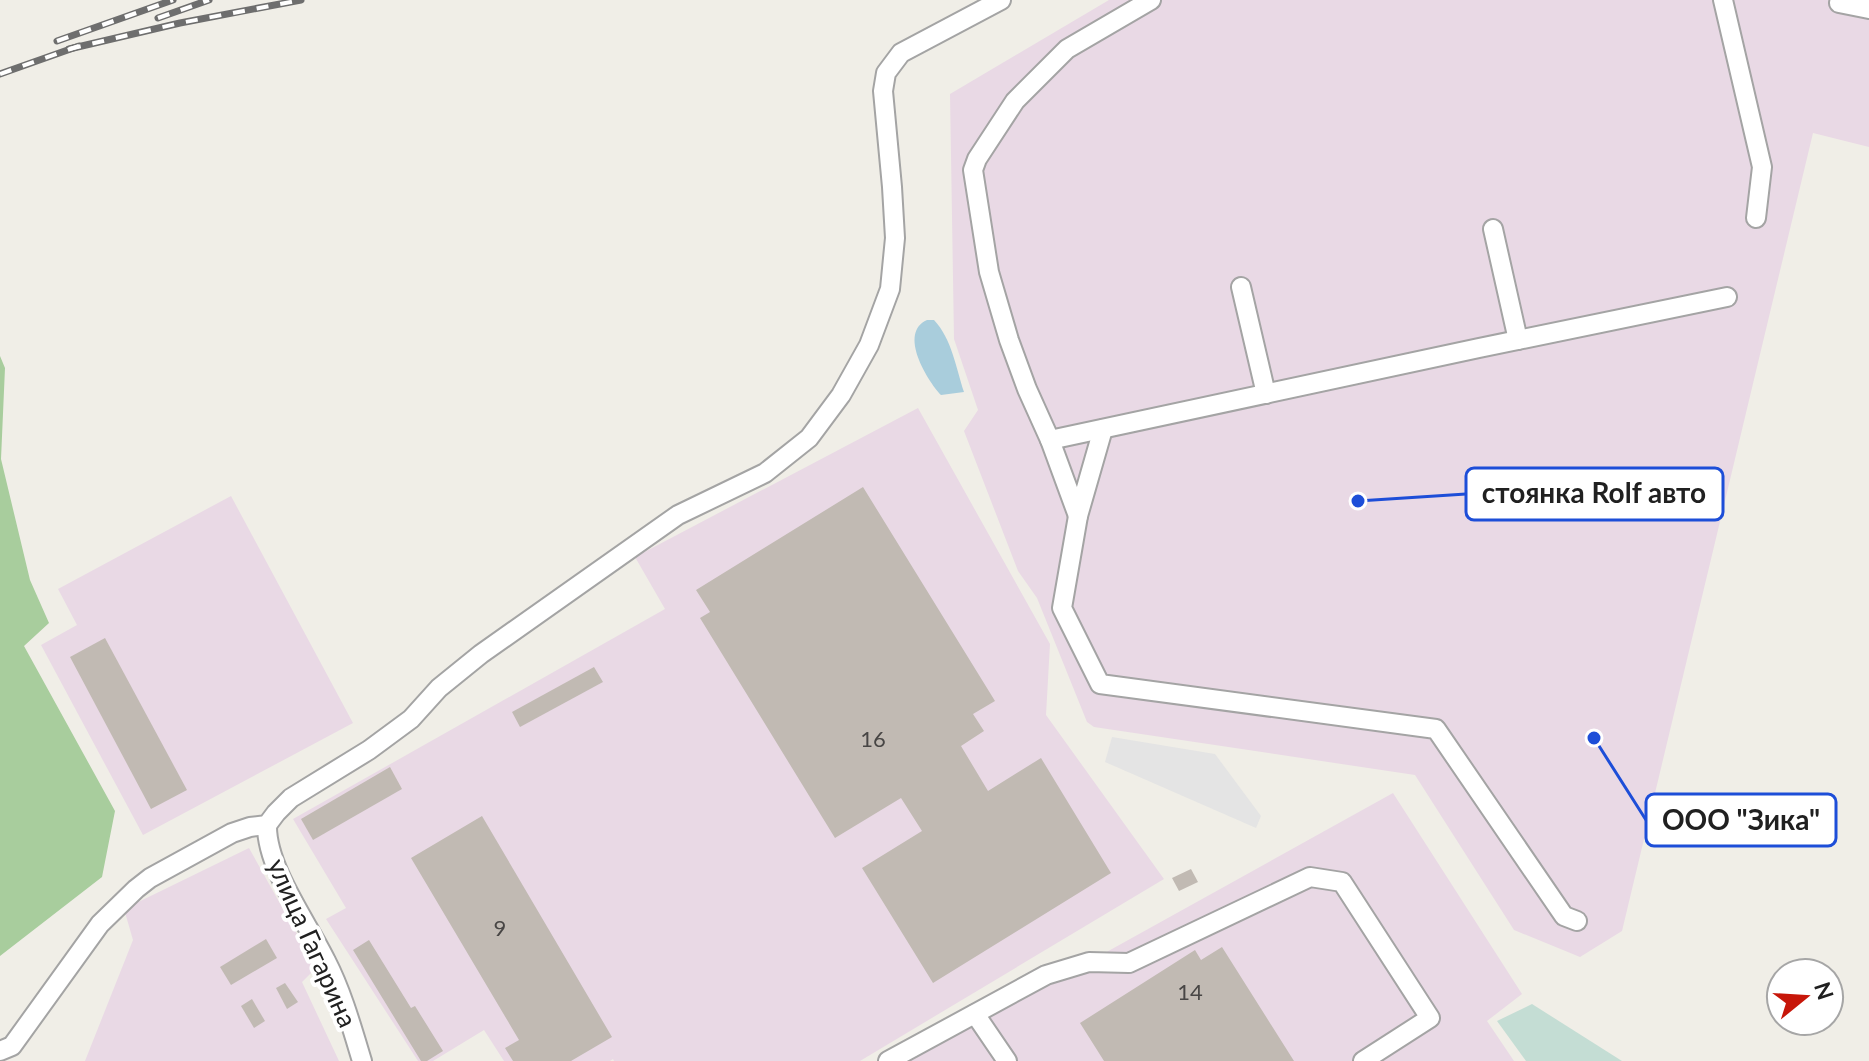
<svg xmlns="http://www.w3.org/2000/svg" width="1869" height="1061" font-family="Lato,sans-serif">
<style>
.industrial{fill:#e9d9e5}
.forest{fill:#a8cd9d}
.wetland{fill:#c4ddd4}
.parking{fill:#e4e4e4}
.water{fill:#a9cddc}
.building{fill:#c1bab3}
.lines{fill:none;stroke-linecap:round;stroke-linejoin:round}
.minor-casing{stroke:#a4a4a4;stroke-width:22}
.minor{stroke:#fff;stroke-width:18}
.rail-casing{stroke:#6e6e6e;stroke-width:7}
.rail{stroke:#fff;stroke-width:4;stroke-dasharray:12;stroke-linecap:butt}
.labels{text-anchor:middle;stroke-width:8;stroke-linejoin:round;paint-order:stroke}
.number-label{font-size:22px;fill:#484645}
.street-label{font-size:26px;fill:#202020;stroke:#fff}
.leader{fill:none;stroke:#1d4ed8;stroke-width:3}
.callout-dot{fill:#1d4ed8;stroke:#fff;stroke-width:3}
.callout{fill:#fff;stroke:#1d4ed8;stroke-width:3}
.callout-label{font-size:28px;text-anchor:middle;font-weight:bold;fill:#202020}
</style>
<rect width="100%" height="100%" fill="#f0eee7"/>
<g class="industrial">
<path d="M1109 0H1869V147L1813 133 1622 931 1580 957 1514 930 1415 775 1094 727 1087 722 1037 598 1018 571 964 431 978 410 954 339 950 94Z"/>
<path d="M918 408 1050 644 1046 715 1164 879 860 1061H614L613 1059 610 1061H504L484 1030 433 1061H418L326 919 346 908 293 819 665 609 635 557Z"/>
<path d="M231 496 353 723 143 835 41 645 77 625 58 589Z"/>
<path d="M1393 793 1522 994 1487 1021 1514 1061H910Z"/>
<path d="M249 848 316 968 302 982 339 1061H85L133 940 124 909Z"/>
</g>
<path class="forest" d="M0 356 5 368 1 459 30 580 49 623 24 646 115 811 102 877 0 956Z"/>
<path class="wetland" d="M1532 1004 1622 1061H1526L1497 1021Z"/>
<path class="parking" d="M1112 737 1215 754 1261 816 1256 828 1105 762Z"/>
<path class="water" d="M927 320H934C952 339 956 368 964 392L941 395C927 380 898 333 927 320Z"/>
<g class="building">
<path d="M863 487 995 701 973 714 984 731 961 746 988 791 1041 758 1111 873 933 983 862 868 922 831 901 798 835 838 700 618 710 612 696 590Z"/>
<path d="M105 638 187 790 151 809 70 657Z"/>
<path d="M594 667 603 682 520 727 512 712Z"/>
<path d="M390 767 402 789 313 840 301 819Z"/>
<path d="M482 816 612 1037 571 1061H513L505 1048 519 1040 411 858Z"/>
<path d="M1191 869 1198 882 1179 891 1172 878Z"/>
<path d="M266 939 277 958 231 985 220 967Z"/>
<path d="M369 940 411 1008 415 1006 443 1051 427 1061H421L353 950Z"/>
<path d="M1222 947 1294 1061H1104L1080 1023 1195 950 1201 960Z"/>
<path d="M285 983 298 1002 287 1009 276 988Z"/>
<path d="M252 999 265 1021 254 1028 241 1006Z"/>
</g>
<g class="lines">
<g class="minor-casing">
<g id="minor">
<path d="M1723 0 1762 167 1756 218"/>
<path d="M1839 3 1869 9"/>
<path d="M1493 229 1518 340"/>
<path d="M1241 287 1266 394"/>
<path d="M1103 429 1078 516 1062 608 1100 684 1436 729 1564 916 1577 921"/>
<path d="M1050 440 1479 348 1727 297"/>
<path d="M1078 516 1050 440 1027 389 1009 340 989 272 973 170 977 159 1015 101 1067 49 1151 0"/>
<path d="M267 825C266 867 307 922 326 961 342 992 352 1028 362 1061"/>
<path d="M975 1014 1007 1061"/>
<path d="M0 1051 12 1046 100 924 136 889 150 878 232 833 250 827 267 825 276 813 291 798 369 750 411 719 439 688 481 654 678 515 765 473 809 438 841 395 869 345 890 289 895 238 892 187 883 91 886 73 901 53 1001 0"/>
<path d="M888 1061 1046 975 1089 962 1129 963 1310 877 1342 882 1430 1018 1363 1061"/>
</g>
</g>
<use href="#minor" class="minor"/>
<g class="rail-casing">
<g id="rail">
<path d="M158 18 209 0"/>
<path d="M57 41 173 0"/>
<path d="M69 49 180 23 301 0"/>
<path d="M0 74 79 46"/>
</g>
</g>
<use href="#rail" class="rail"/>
</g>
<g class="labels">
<g class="number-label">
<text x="873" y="747">16</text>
<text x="500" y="936">9</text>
<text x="1190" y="1000">14</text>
</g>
<g class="street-label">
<text transform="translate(312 943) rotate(66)" y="9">улица Гагарина</text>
</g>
</g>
<path class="leader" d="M1358 501L1466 494M1594 738L1646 820"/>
<g class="callout-dot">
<circle cx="1358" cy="501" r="8"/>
<circle cx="1594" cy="738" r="8"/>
</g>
<g class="callout">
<rect x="1466" y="468" width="257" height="52" rx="8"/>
<rect x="1646" y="794" width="190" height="52" rx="8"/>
</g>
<g class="callout-label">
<text x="1594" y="503">стоянка Rolf авто</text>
<text x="1741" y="830">ООО "Зика"</text>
</g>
<g transform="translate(1805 997) rotate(72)"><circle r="38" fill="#ffffff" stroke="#a6a6a6" stroke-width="2"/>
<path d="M0-6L14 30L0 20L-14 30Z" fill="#c71609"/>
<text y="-12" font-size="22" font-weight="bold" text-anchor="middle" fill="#202020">N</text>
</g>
</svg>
